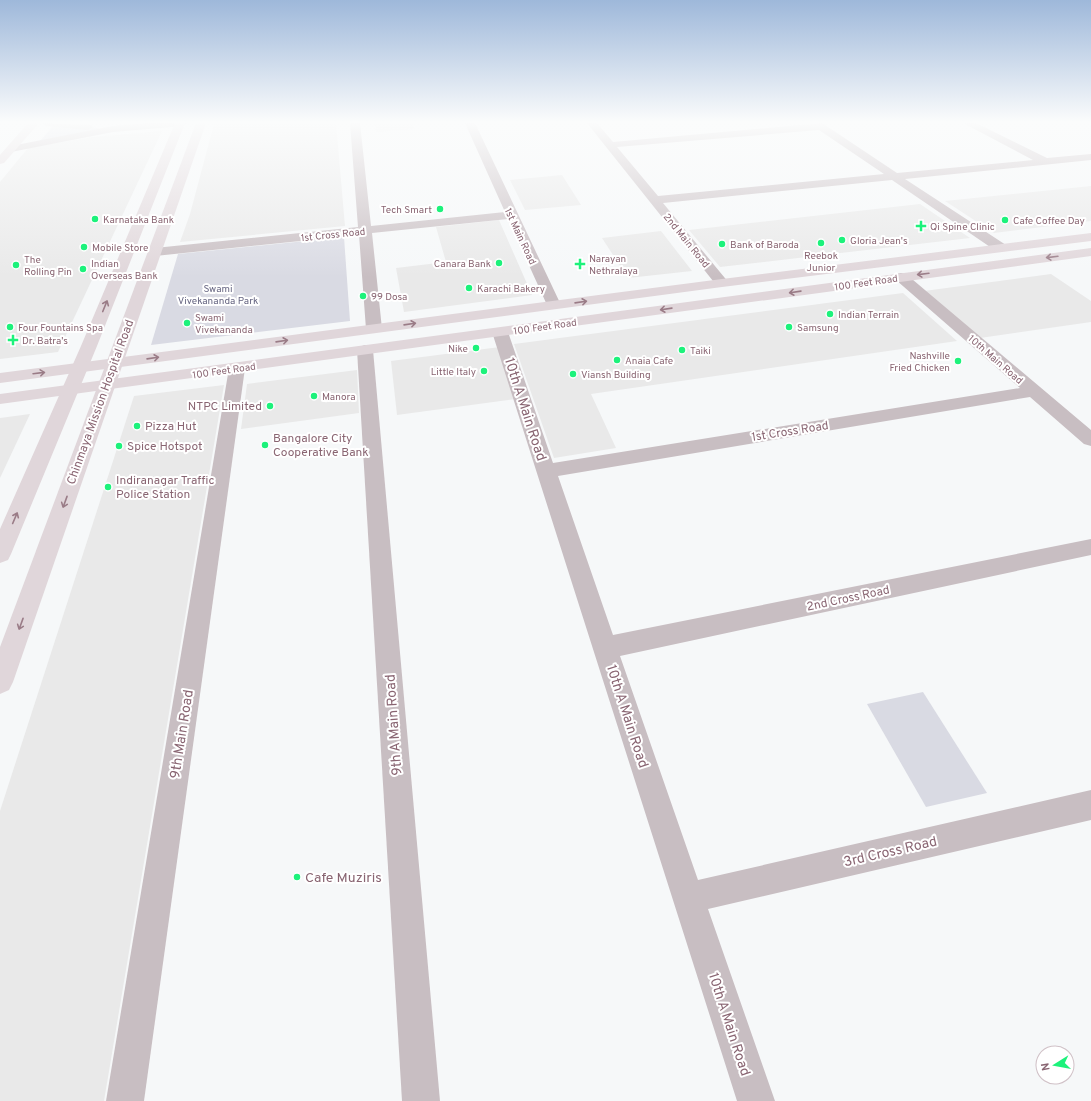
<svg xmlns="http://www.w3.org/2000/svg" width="1091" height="1101" font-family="Overpass,sans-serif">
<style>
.built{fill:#e9e9e9}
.green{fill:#d9dae3}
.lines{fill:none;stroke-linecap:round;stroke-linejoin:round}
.street{fill:#c8bec2;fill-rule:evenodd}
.secondary{fill:#e0d6da;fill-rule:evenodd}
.primary{fill:#e0d6da;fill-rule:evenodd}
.oneway{stroke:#9a7c87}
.poi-dot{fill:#1cf27b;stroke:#fff;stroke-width:1.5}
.labels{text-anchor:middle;stroke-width:4;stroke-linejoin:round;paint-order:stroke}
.far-poi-label{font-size:10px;fill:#896572;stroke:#fff;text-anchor:start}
.far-street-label{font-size:10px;fill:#896572;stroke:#fff}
.far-park-label{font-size:10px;fill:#656480;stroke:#fff}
.street-label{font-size:12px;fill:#896572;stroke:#fff}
.poi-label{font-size:12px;fill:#896572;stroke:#fff;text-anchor:start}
.near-street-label{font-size:14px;fill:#896572;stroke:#fff}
.near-poi-label{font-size:14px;fill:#896572;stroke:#fff;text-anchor:start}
</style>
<rect width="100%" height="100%" fill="#f6f8f9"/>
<g class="built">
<path d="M336 123 345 226 180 242 190 214 214 124Z"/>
<path d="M375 123H413L414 129 376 132Z"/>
<path d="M162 131 58 352 0 359V182L28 148 92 137Z"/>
<path d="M562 175 581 205 525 210 510 180Z"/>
<path d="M1091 186V221L994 233 945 201Z"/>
<path d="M920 204 970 238 720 267 689 230Z"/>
<path d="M499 220 532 295 404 312 396 268 446 262 436 227Z"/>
<path d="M661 231 692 271 628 278 602 238Z"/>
<path d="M1051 274 1091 301V322L980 338 924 291Z"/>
<path d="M903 293 957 341 591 394 616 448 554 458 514 344Z"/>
<path d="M500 347 516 399 397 415 391 361Z"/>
<path d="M357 370 359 413 241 429 247 384Z"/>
<path d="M224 385 104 1101H0V811L134 396Z"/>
<path d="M30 414 0 478V418Z"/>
</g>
<g class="green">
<path d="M54 125 99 128 97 131 40 141Z"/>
<path d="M344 237 350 321 151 345 178 254Z"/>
<path d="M923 692 987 793 926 807 867 704Z"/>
</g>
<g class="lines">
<g class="street">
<path d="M42 123 91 125 93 127 88 130 47 126Z"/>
<path d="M146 123H188L183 126 113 132 11 152 6 149 11 146 113 126Z"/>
<path d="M350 123H360L371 226 505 212 465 123H475L561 305 559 308H549L547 305 508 219 372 233 382 329 380 332H368L366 329 359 235 155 256 150 255 148 252 150 249 155 248 358 227Z"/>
<path d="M587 123H597L613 142 822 123 897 173 1033 160 963 123H976L1047 158 1091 154V160L905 179 1006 245 1008 248 1006 251H996L892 180 663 203 729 283 727 286H717ZM819 130 884 174 658 196 617 147Z"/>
<path d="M901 273 906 274 1091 430V446L1084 444 1030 397 558 476 613 635 1091 539V555L620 656 698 880 1091 790V820L708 909 775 1101H737L492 332 494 329H506L508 332 553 463 1020 388 896 280 894 277 896 274Z"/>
<path d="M365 345 371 347 373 350 440 1101H402L357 350 359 347Z"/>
<path d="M237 363 243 364 245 368 144 1101H106L229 368 231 364Z"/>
</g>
<g class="secondary">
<path d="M28 123H39L4 163 0 164V155Z"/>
<path d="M175 123H185L97 346 11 554 8 560 0 563V529L81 346Z"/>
<path d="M196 123H206L13 682 9 690 0 694V647Z"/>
</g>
<g class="primary">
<path d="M1091 233V241L722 287 0 383V373L722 279Z"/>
<path d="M1091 248V256L0 404V394Z"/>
</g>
</g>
<defs><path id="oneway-shaft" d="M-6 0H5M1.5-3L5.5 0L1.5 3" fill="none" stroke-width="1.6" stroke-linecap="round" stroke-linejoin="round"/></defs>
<g class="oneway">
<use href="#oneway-shaft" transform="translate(1052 257) rotate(173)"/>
<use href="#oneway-shaft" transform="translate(923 274) rotate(173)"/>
<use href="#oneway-shaft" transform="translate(795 292) rotate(172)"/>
<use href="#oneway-shaft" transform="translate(581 302) rotate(-8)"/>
<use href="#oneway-shaft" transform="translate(105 306) rotate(-68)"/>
<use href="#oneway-shaft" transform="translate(666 309) rotate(172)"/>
<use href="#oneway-shaft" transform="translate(410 324) rotate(-8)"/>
<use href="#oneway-shaft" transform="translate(282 341) rotate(-8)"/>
<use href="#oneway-shaft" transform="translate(153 358) rotate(-8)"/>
<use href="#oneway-shaft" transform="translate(39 373) rotate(-7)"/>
<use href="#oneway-shaft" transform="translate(65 502) rotate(110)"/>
<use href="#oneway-shaft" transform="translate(15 518) rotate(-67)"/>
<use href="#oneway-shaft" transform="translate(21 624) rotate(110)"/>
</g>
<linearGradient id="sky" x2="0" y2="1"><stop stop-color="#9eb8da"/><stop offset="0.44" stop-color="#fbfcfc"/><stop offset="1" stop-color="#fbfcfc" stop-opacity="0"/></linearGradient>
<rect width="1091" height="277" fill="url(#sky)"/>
<g class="poi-dot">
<circle cx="440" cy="209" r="4"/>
<circle cx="95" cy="219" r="4"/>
<circle cx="1005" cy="220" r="4"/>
<path d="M919 220h4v4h4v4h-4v4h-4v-4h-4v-4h4z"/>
<circle cx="842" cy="240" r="4"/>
<circle cx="821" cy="243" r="4"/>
<circle cx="722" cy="244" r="4"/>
<circle cx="84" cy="247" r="4"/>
<circle cx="499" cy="263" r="4"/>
<path d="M578 258h4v4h4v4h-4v4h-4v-4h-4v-4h4z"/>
<circle cx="16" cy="265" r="4"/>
<circle cx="83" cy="269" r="4"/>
<circle cx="469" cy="288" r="4"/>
<circle cx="363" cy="296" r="4"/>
<circle cx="830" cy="314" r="4"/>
<circle cx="187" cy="323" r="4"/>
<circle cx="10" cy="327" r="4"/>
<circle cx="789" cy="327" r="4"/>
<path d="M11 334h4v4h4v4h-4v4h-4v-4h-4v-4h4z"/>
<circle cx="476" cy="348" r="4"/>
<circle cx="682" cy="350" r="4"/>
<circle cx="617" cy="360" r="4"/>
<circle cx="958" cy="361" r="4"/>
<circle cx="484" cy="371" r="4"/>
<circle cx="573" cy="374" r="4"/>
<circle cx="314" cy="396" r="4"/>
<circle cx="270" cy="406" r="4"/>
<circle cx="137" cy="426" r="4"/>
<circle cx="265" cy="445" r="4"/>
<circle cx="119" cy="446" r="4"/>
<circle cx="108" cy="487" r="4"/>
<circle cx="297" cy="877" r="4"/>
</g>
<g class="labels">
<g class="far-poi-label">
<text x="432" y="213" text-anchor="end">Tech Smart</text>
<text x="103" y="223">Karnataka Bank</text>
<text x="1013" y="224">Cafe Coffee Day</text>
<text x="930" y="230">Qi Spine Clinic</text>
<text x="850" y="244">Gloria Jean's</text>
<text x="730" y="248">Bank of Baroda</text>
<text x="92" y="251">Mobile Store</text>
<text x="821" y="259" text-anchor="middle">Reebok<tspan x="821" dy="12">Junior</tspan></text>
<text x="589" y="262">Narayan<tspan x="589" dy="12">Nethralaya</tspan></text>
<text x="24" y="263">The<tspan x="24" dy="12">Rolling Pin</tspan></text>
<text x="91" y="267">Indian<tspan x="91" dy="12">Overseas Bank</tspan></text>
<text x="491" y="267" text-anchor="end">Canara Bank</text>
<text x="477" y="292">Karachi Bakery</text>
<text x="371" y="300">99 Dosa</text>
<text x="838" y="318">Indian Terrain</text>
<text x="195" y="321">Swami<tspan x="195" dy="12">Vivekananda</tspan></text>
<text x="18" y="331">Four Fountains Spa</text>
<text x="797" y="331">Samsung</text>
<text x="22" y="344">Dr. Batra's</text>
<text x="468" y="352" text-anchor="end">Nike</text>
<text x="690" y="354">Taiki</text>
<text x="950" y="359" text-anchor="end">Nashville<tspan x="950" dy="12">Fried Chicken</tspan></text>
<text x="625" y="364">Anaia Cafe</text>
<text x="476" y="375" text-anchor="end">Little Italy</text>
<text x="581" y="378">Viansh Building</text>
<text x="322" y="400">Manora</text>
</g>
<g class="far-street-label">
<text transform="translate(333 234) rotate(-6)" y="4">1st Cross Road</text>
<text transform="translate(521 236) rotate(65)" y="4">1st Main Road</text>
<text transform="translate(687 240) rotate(51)" y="4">2nd Main Road</text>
<text transform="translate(866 282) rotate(-8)" y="4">100 Feet Road</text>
<text transform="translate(545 326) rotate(-8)" y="4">100 Feet Road</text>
<text transform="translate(996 359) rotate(41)" y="4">10th Main Road</text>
<text transform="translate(224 370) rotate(-8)" y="4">100 Feet Road</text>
</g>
<g class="far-park-label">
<text x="218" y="292">Swami<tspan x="218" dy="12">Vivekananda Park</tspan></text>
</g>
<g class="street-label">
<text transform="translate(100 402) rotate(-70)" y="4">Chinmaya Mission Hospital Road</text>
<text transform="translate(790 431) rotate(-9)" y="4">1st Cross Road</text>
<text transform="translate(848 598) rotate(-12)" y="4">2nd Cross Road</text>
</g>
<g class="poi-label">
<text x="262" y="410" text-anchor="end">NTPC Limited</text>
<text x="145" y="430">Pizza Hut</text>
<text x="273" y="442">Bangalore City<tspan x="273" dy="14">Cooperative Bank</tspan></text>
<text x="127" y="450">Spice Hotspot</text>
<text x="116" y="484">Indiranagar Traffic<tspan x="116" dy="14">Police Station</tspan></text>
</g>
<g class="near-street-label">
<text transform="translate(526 409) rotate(72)" y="5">10th A Main Road</text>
<text transform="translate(628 716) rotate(72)" y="5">10th A Main Road</text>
<text transform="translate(393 725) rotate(-94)" y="5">9th A Main Road</text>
<text transform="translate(181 734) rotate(-81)" y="5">9th Main Road</text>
<text transform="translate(890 851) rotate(-13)" y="5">3rd Cross Road</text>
<text transform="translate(730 1024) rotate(72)" y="5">10th A Main Road</text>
</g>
<g class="near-poi-label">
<text x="305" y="882">Cafe Muziris</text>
</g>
</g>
<g transform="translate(1055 1065) rotate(259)"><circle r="19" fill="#ffffff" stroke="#d0c1c7"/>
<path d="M0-3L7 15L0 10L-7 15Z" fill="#1cf27b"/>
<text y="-6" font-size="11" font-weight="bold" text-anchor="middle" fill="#896572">N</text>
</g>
</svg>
